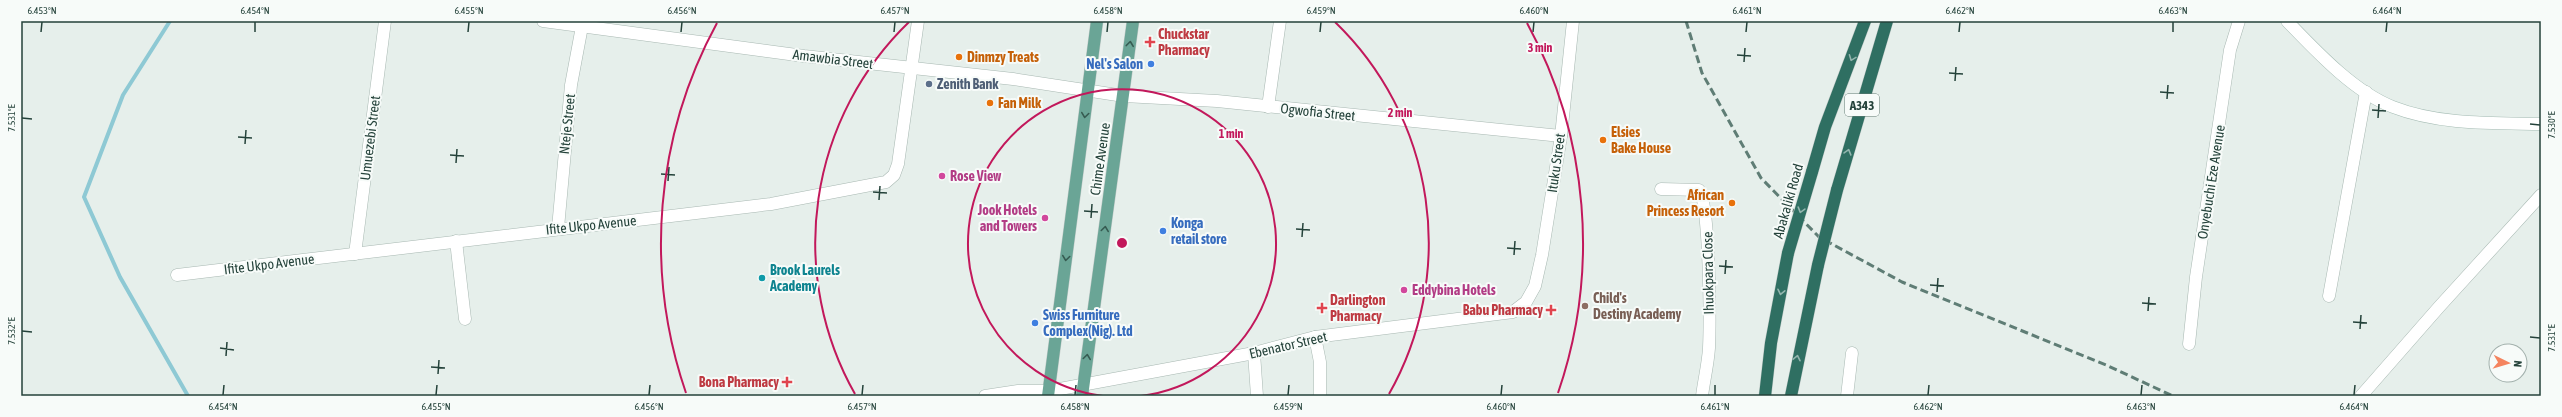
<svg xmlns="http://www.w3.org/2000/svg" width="2562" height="417" font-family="'Asap Condensed',sans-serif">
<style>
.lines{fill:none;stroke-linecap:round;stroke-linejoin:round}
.stream{stroke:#8ec9d4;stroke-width:4}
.street-casing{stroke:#a8b8b2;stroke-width:13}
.secondary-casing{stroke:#a4bbb3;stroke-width:13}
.primary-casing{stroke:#c2cac8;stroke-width:13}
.highway-casing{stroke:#c2cac8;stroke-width:13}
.street{stroke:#fff;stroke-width:12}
.secondary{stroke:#fff;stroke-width:12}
.primary{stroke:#6aa596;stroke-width:12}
.highway{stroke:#2f6f62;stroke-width:12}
.rail{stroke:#5f7d75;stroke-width:3;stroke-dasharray:8 4;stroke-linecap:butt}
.highway-bridge-casing{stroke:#c2cac8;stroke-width:13;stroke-linecap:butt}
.highway-bridge{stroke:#2f6f62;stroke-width:12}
.oneway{stroke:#365b51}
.oneway2{stroke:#93b5ae}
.ticks{fill:none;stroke:#24423a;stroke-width:1.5}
.ring{fill:none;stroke:#c2185b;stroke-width:2}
.health-dot{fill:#e0444e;stroke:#f7fbf9;stroke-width:1.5}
.food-dot{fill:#e8710a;stroke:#f7fbf9;stroke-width:1.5}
.shop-dot{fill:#3f7fe0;stroke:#f7fbf9;stroke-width:1.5}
.service-dot{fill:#5c6f8a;stroke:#f7fbf9;stroke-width:1.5}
.hotel-dot{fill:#d1479c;stroke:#f7fbf9;stroke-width:1.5}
.culture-dot{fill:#0f9aa8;stroke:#f7fbf9;stroke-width:1.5}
.education-dot{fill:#8d6e63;stroke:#f7fbf9;stroke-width:1.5}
.labels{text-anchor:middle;stroke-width:4;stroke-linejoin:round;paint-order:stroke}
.shield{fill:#f7fbf9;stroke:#637a73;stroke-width:1}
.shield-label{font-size:13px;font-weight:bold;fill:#24423a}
.health-label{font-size:14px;font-weight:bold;fill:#be3a42;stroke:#f7fbf9;text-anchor:start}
.food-label{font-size:14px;font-weight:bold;fill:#c56008;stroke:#f7fbf9;text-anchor:start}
.street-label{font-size:14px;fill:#24423a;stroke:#f7fbf9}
.shop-label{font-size:14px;font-weight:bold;fill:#366cbe;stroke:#f7fbf9;text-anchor:start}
.service-label{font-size:14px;font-weight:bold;fill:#4e5e75;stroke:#f7fbf9;text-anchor:start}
.hotel-label{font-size:14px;font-weight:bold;fill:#b23c85;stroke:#f7fbf9;text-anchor:start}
.culture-label{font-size:14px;font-weight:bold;fill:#0d838f;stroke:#f7fbf9;text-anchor:start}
.education-label{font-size:14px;font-weight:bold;fill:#785e54;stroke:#f7fbf9;text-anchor:start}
.centre{fill:#c2185b;stroke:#f7fbf9;stroke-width:2}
.ring-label{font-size:12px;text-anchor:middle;font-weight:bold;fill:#c2185b;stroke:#f7fbf9;stroke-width:4;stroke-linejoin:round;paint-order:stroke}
.neatline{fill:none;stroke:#24423a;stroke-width:1.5}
.ticks-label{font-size:10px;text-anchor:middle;fill:#24423a}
</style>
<rect width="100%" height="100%" fill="#e6efeb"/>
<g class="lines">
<path class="stream" d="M170 21 123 95 84 197 120 277 188 396"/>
<g class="street-casing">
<g id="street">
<path d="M543 21 804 56 1013 79 1124 96 1217 101 1561 136"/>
<path d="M1268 107 1280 21"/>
<path d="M1661 189 1699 190C1710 201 1710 326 1709 348 1708 364 1704 380 1702 396"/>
<path d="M558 228 571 85 583 21"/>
<path d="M456 241 465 319"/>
<path d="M355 254 385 21"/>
<path d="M177 275 771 204 886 182 894 175 898 164 918 21"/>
<path d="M2329 296 2366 92"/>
<path d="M1315 337 1320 362V396"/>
<path d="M2189 344 2196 277 2230 50 2239 21"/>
<path d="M1254 353 1257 396"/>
<path d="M985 396 1018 391H1049L1254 353 1315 337 1513 312 1526 302 1535 286 1542 255 1561 136 1573 21"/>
<path d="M1847 396 1852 353"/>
<path d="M2361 396 2439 307 2541 195"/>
</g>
</g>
<g class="secondary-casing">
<path id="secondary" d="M2287 21C2316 51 2354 92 2393 107 2439 125 2493 123 2541 124"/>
</g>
<g class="primary-casing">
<g id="primary">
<path d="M1048 396 1097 21"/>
<path d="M1082 396 1133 21"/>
</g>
</g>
<g class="highway-casing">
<g id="highway">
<path d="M1812 172 1825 127 1865 21"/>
<path d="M1837 190 1887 21"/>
<path d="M1765 396 1771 343 1788 253"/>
<path d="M1791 396 1818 265"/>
</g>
</g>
<use href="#street" class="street"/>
<use href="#secondary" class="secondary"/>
<use href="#primary" class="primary"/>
<use href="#highway" class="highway"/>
<path class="rail" d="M1686 21 1702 73 1761 178 1819 237 1902 282 2106 365 2173 396"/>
<g class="highway-bridge-casing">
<g id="highway-bridge">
<path d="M1788 253 1812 172"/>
<path d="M1818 265 1837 190"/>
</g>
</g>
<use href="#highway-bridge" class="highway-bridge"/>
</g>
<defs><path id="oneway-chevron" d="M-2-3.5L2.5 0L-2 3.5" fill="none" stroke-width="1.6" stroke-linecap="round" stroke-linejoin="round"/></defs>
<g class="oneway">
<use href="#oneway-chevron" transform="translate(1130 44) rotate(-83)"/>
<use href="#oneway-chevron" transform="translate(1085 115) rotate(98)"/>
<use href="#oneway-chevron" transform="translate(1105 229) rotate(-82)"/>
<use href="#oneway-chevron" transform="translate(1066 258) rotate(98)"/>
<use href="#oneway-chevron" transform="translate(1087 357) rotate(-82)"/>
</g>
<g class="oneway2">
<use href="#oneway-chevron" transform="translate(1852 58) rotate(111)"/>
<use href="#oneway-chevron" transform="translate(1848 152) rotate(-74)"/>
<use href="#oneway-chevron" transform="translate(1801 210) rotate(106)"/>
<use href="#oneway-chevron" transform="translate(1781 292) rotate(102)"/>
<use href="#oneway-chevron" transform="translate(1797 358) rotate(-78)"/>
</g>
<path class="ticks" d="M41 32 42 22M255 32V22M468 32 469 22M681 32 682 22M894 32 895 22M1107 32 1108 22M1320 32 1321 22M1533 32 1534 22M1746 32 1747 22M1959 32 1960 22M2173 32V22M2386 32 2387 22M1737 55 1751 56M1744 62 1745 48M1949 73 1963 74M1955 81 1956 67M2160 92 2174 93M2167 99 2168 85M2372 110 2386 111M22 118 32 119M2378 118 2379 104M2530 124 2540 125M238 137 252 138M245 144 246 130M450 155 464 156M456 163 457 149M661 174 675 175M668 181 669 167M873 192 887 193M879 200 880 186M1084 211 1098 212M1091 218 1092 204M1296 229 1310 230M1302 237 1303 223M1507 248 1521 249M1514 255 1515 241M1719 266 1733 267M1725 274 1726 260M1930 285 1944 286M1937 292 1938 278M2142 303 2156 304M2148 311 2149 297M2353 322 2367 323M2360 329 2361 315M22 331 32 332M2530 337 2540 338M220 348 234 350M226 356 227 342M431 367 445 368M438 374 439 360M223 395 224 385M436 395 437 385M649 395 650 385M862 395 863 385M1075 395 1076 385M1288 395 1289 385M1501 395 1502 385M1715 395V385M1928 395 1929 385M2141 395 2142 385M2354 395 2355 385"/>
<g class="ring">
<path d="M1103 396A154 154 0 1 1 1141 396"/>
<path d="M855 394A307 307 0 0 1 909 22M1335 22A307 307 0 0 1 1389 394"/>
<path d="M686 393A461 461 0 0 1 717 23M1527 23A461 461 0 0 1 1558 393"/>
</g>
<g class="health-dot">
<path d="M1148 36h4v4h4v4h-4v4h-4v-4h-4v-4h4z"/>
<path d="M1320 302h4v4h4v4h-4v4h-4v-4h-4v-4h4z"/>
<path d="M1549 304h4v4h4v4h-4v4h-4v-4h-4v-4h4z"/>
<path d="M785 376h4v4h4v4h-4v4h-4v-4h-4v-4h4z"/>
</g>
<g class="food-dot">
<circle cx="959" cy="57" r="4"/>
<circle cx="990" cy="103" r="4"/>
<circle cx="1603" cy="140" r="4"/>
<circle cx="1732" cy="203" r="4"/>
</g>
<g class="shop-dot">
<circle cx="1151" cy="64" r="4"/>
<circle cx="1163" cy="231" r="4"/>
<circle cx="1035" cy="323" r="4"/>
</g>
<circle class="service-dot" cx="929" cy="84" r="4"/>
<g class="hotel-dot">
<circle cx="942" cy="176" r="4"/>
<circle cx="1045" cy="218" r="4"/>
<circle cx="1404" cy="290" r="4"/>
</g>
<circle class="culture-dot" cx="762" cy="278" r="4"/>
<circle class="education-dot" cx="1585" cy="306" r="4"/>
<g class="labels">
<rect class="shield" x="1845" y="94" width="34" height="22" rx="3"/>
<g class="shield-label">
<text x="1862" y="110">A343</text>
</g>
<g class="health-label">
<text x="1158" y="39">Chuckstar<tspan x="1158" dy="16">Pharmacy</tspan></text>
<text x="1330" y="305">Darlington<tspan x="1330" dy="16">Pharmacy</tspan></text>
<text x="1543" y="315" text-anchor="end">Babu Pharmacy</text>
<text x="779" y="387" text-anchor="end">Bona Pharmacy</text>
</g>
<g class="food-label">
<text x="967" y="62">Dinmzy Treats</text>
<text x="998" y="108">Fan Milk</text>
<text x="1611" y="137">Elsies<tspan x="1611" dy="16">Bake House</tspan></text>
<text x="1724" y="200" text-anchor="end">African<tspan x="1724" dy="16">Princess Resort</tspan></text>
</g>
<g class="street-label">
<text transform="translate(833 59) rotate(7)" y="5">Amawbia Street</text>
<text transform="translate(1318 112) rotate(6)" y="5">Ogwofia Street</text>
<text transform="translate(567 124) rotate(-84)" y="5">Nteje Street</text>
<text transform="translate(370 138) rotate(-83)" y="5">Umuezebi Street</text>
<text transform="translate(1100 159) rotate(-82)" y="5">Chime Avenue</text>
<text transform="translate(1556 163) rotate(-82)" y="5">Ituku Street</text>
<text transform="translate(2211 182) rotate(-81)" y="5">Onyebuchi Eze Avenue</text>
<text transform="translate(1788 201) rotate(-74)" y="5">Abakaliki Road</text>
<text transform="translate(591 225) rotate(-6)" y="5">Ifite Ukpo Avenue</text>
<text transform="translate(269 264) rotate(-7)" y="5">Ifite Ukpo Avenue</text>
<text transform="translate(1708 273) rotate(-91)" y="5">Ihuokpara Close</text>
<text transform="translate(1288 345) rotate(-13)" y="5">Ebenator Street</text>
</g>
<g class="shop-label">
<text x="1143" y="69" text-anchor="end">Nel's Salon</text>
<text x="1171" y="228">Konga<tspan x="1171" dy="16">retail store</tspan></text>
<text x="1043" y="320">Swiss Furniture<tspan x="1043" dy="16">Complex(Nig). Ltd</tspan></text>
</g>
<g class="service-label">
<text x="937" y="89">Zenith Bank</text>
</g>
<g class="hotel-label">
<text x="950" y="181">Rose View</text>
<text x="1037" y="215" text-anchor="end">Jook Hotels<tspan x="1037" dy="16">and Towers</tspan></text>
<text x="1412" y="295">Eddybina Hotels</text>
</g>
<g class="culture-label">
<text x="770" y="275">Brook Laurels<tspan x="770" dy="16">Academy</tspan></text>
</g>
<g class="education-label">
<text x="1593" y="303">Child's<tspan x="1593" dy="16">Destiny Academy</tspan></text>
</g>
</g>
<circle cx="1122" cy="243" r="6" class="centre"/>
<g class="ring-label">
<text x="1540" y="52">3 min</text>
<text x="1400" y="117">2 min</text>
<text x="1231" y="138">1 min</text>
</g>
<rect width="2562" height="417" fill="none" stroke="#f7fbf9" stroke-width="44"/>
<g transform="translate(2508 363) rotate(95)"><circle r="19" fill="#f7fbf9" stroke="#a3b1ad"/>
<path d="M0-3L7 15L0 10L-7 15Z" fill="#f4845f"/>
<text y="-6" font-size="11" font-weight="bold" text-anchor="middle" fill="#24423a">N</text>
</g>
<rect x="22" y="22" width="2518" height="373" class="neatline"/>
<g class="ticks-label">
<text x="42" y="14">6.453°N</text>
<text x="255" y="14">6.454°N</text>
<text x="469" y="14">6.455°N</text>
<text x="682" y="14">6.456°N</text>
<text x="895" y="14">6.457°N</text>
<text x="1108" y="14">6.458°N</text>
<text x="1321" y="14">6.459°N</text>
<text x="1534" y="14">6.460°N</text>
<text x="1747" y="14">6.461°N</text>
<text x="1960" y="14">6.462°N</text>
<text x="2173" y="14">6.463°N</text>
<text x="2387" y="14">6.464°N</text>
<text transform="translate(11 118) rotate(-90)" y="4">7.531°E</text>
<text transform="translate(2551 125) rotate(-90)" y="4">7.530°E</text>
<text transform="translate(11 331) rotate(-90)" y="4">7.532°E</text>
<text transform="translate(2551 338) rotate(-90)" y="4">7.531°E</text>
<text x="223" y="410">6.454°N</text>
<text x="436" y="410">6.455°N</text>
<text x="649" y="410">6.456°N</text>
<text x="862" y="410">6.457°N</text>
<text x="1075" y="410">6.458°N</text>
<text x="1288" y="410">6.459°N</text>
<text x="1501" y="410">6.460°N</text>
<text x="1715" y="410">6.461°N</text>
<text x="1928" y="410">6.462°N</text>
<text x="2141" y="410">6.463°N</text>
<text x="2354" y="410">6.464°N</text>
</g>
</svg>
